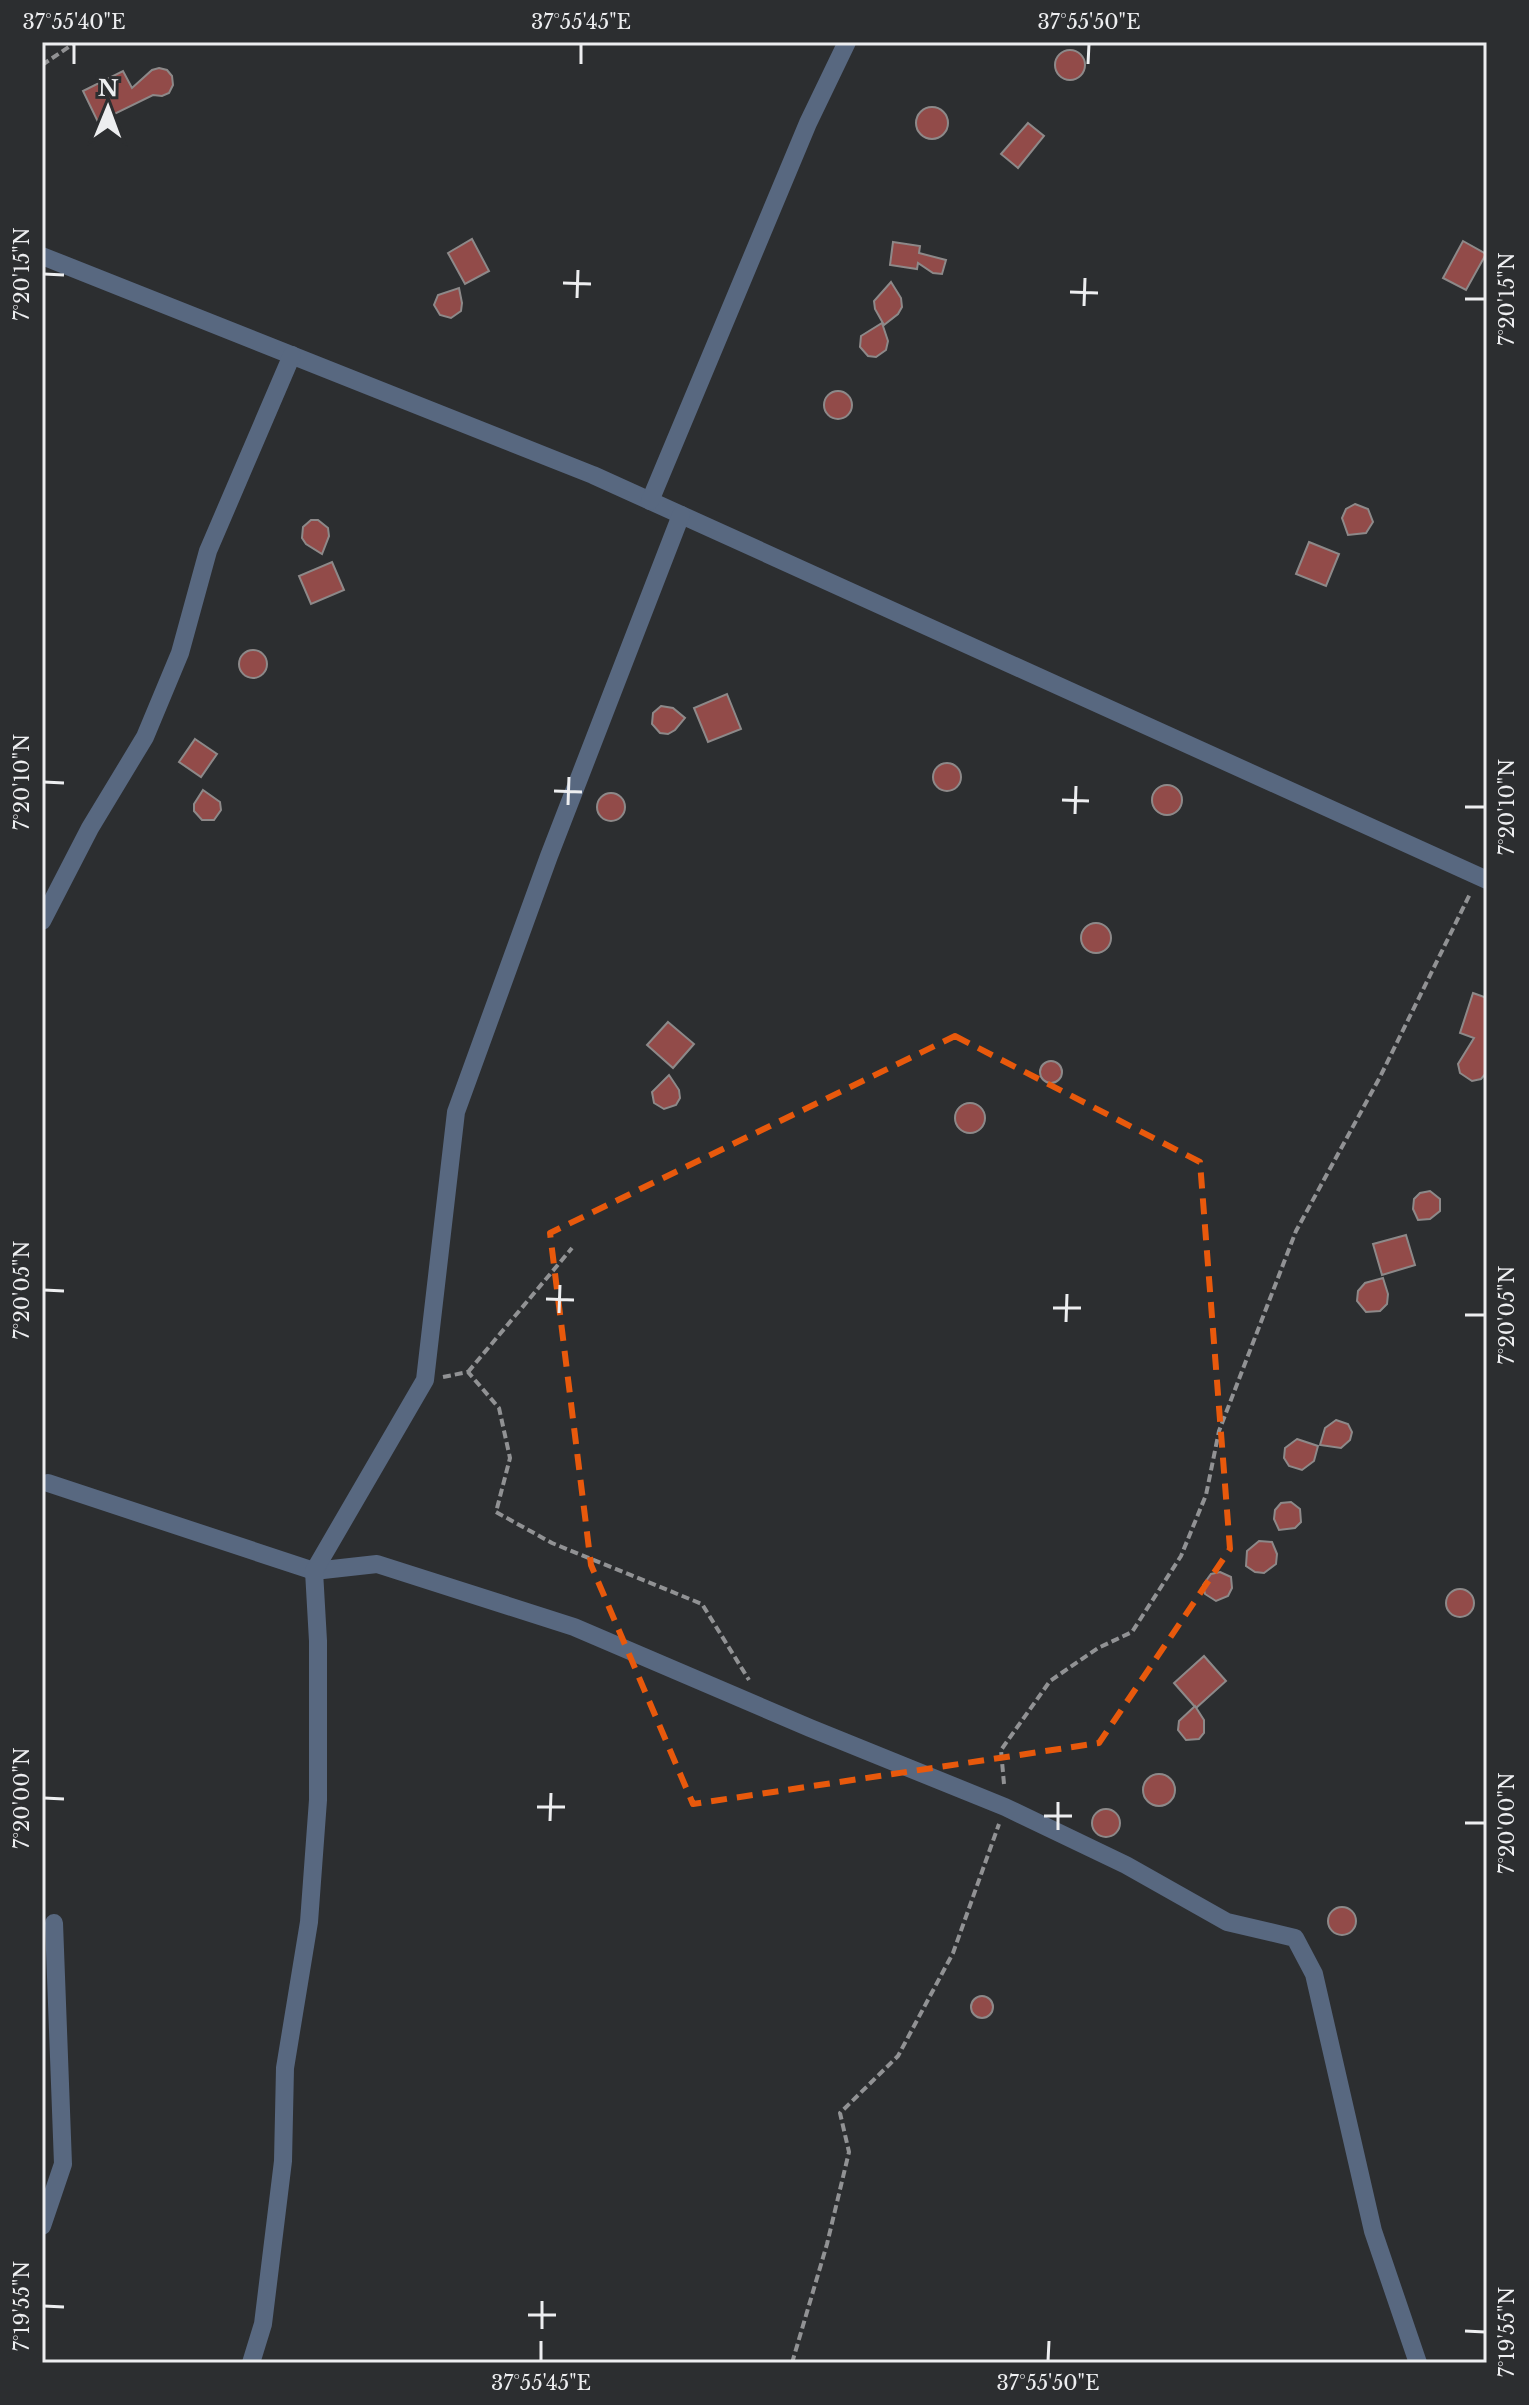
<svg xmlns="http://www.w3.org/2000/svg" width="1529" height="2405" font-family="'Libre Baskerville',serif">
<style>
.building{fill:#924b49;stroke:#8d8989;stroke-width:2}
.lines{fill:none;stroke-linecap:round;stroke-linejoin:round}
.path{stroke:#919294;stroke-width:4;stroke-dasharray:8 4;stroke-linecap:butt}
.minor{stroke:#586880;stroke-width:18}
.marked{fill:none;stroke:#e8590c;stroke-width:6;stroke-dasharray:16 10;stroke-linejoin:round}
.ticks{fill:none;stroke:#edeef0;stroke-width:3}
.neatline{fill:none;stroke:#edeef0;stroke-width:3}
.ticks-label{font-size:20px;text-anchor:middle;fill:#edeef0}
</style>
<rect width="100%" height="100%" fill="#2c2e30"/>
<g class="building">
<circle cx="1070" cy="65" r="15"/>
<path d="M159 68 167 70 172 76 173 85 169 93 162 96 153 95 98 122 83 91 123 71 132 88 152 70Z"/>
<circle cx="932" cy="123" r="16"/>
<path d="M1028 123 1044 136 1018 168 1001 154Z"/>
<path d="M472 239 489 271 465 284 448 253Z"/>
<path d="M1463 241 1486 254 1466 290 1443 278Z"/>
<path d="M893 242 920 246 919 253 946 260 942 274 933 273 918 263 917 269 890 265Z"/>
<path d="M891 282 901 298 902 307 898 314 884 325 875 309 874 301Z"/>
<path d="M459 288 462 303 461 311 451 318 440 315 434 305 438 295Z"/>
<path d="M882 323 888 341 886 350 876 357 868 356 860 347 861 336Z"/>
<circle cx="838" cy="405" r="14"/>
<path d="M1355 504 1368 509 1373 522 1366 533 1348 535 1342 518 1346 509Z"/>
<path d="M311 520H318L328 528 329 536 322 554 306 544 302 538 303 527Z"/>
<path d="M1309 542 1339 554 1326 586 1296 574Z"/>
<path d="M332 562 344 590 311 604 299 576Z"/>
<circle cx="253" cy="664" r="14"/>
<path d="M727 694 741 729 708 742 694 708Z"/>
<path d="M661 706 673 708 685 718 675 730 668 734 660 733 652 724 653 713Z"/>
<path d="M195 739 217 754 201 777 179 762Z"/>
<circle cx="947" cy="777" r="14"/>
<circle cx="1167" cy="800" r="15"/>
<path d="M203 790 220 802 221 810 214 820H202L194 811V804Z"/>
<circle cx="611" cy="807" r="14"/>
<circle cx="1096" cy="938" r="15"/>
<path d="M1473 993 1487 998V1072L1481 1079 1472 1081 1460 1073 1458 1064 1474 1038 1460 1033Z"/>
<path d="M668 1022 694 1044 673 1068 647 1045Z"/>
<circle cx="1051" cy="1072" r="11"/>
<path d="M669 1075 679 1090 680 1098 676 1105 664 1109 654 1103 652 1092Z"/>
<circle cx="970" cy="1118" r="15"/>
<path d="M1430 1191 1440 1199V1211L1430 1219 1418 1220 1413 1209 1414 1199 1420 1193Z"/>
<path d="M1406 1235 1415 1265 1382 1275 1373 1244Z"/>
<path d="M1383 1278 1388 1294 1387 1304 1380 1311 1366 1312 1357 1301 1358 1291 1365 1283Z"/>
<path d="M1336 1420 1348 1424 1352 1432 1350 1440 1341 1448 1320 1445 1325 1428Z"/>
<path d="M1297 1439 1318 1446 1314 1461 1302 1470 1289 1466 1284 1458 1285 1448Z"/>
<path d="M1291 1502 1300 1509 1301 1522 1295 1528 1279 1530 1274 1519 1275 1510 1281 1503Z"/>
<path d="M1259 1541 1272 1542 1277 1554 1276 1564 1264 1573 1255 1572 1246 1566 1247 1551Z"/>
<path d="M1220 1572 1231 1577 1232 1588 1228 1596 1216 1601 1205 1594 1203 1585 1211 1574Z"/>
<circle cx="1460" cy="1603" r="14"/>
<path d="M1204 1656 1226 1681 1196 1708 1174 1683Z"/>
<path d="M1195 1706 1204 1720V1733L1199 1739 1186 1740 1178 1730 1179 1721Z"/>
<circle cx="1159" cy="1790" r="16"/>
<circle cx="1106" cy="1823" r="14"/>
<circle cx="1342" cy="1921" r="14"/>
<circle cx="982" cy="2007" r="11"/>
</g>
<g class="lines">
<g class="path">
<path d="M42 65 76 42"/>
<path d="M468 1372 572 1248"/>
<path d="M443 1377 468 1372 499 1408 510 1458 496 1512 552 1543 702 1604 749 1680"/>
<path d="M1004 1784 1001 1750 1050 1681 1098 1648 1132 1632 1181 1556 1206 1495 1219 1431 1296 1231 1380 1077 1470 894"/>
<path d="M792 2363 827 2244 849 2152 840 2113 898 2056 953 1953 999 1824"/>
</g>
<g class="minor">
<path d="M42 256 593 475 1487 880"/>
<path d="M650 501 808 123 847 42"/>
<path d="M42 921 90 828 145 737 180 653 208 551 292 355"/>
<path d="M48 1483 314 1571 377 1564 574 1627 810 1728 1005 1807 1126 1865 1227 1922 1295 1938 1314 1974 1373 2231 1418 2363"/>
<path d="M42 2226 63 2164 54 1923"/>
<path d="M251 2363 263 2324 283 2161 285 2068 309 1922 318 1800V1641L314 1571 425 1380 456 1112 549 856 681 515"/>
</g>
</g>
<path class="marked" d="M955 1036 1200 1162 1230 1549 1099 1743 693 1804 591 1565 550 1233Z"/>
<path class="ticks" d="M74 64V44M581 64V44M1088 64 1089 44M44 274 64 275M563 283 591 284M1070 292 1098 293M577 298 578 270M1465 299H1485M1084 306 1085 278M44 782 64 783M554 791 582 792M1062 800 1089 801M568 805 569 777M1465 807H1485M1075 814 1076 786M44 1290 64 1291M546 1299 574 1300M1053 1308H1081M559 1313 560 1285M1465 1315H1485M1066 1322 1067 1294M44 1798 64 1799M537 1807H565M1044 1816H1072M550 1821 551 1793M1465 1823H1485M1058 1830V1802M44 2306 64 2307M528 2315H556M542 2329V2301M1465 2331 1485 2332M541 2361V2341M1048 2361 1049 2341"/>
<rect width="1529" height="2405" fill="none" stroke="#2c2e30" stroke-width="88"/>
<g transform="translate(108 108) rotate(1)" stroke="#2c2e30" stroke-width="6" paint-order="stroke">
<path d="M0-6L14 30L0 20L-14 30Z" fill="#edeef0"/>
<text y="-12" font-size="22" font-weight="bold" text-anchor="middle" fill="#edeef0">N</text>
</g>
<rect x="44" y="44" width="1441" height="2317" class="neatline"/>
<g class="ticks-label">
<text x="74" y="29">37°55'40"E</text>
<text x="581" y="29">37°55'45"E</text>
<text x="1089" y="29">37°55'50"E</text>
<text transform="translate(22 274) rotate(-90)" y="7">7°20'15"N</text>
<text transform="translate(1507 299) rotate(-90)" y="7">7°20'15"N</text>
<text transform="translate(22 782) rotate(-90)" y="7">7°20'10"N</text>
<text transform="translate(1507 807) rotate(-90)" y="7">7°20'10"N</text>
<text transform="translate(22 1290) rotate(-90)" y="7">7°20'05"N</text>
<text transform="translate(1507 1315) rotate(-90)" y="7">7°20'05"N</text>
<text transform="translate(22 1798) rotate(-90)" y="7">7°20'00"N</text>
<text transform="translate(1507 1823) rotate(-90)" y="7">7°20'00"N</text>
<text transform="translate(22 2306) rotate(-90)" y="7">7°19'55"N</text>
<text transform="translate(1507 2332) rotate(-90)" y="7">7°19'55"N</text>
<text x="541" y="2390">37°55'45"E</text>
<text x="1048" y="2390">37°55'50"E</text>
</g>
</svg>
